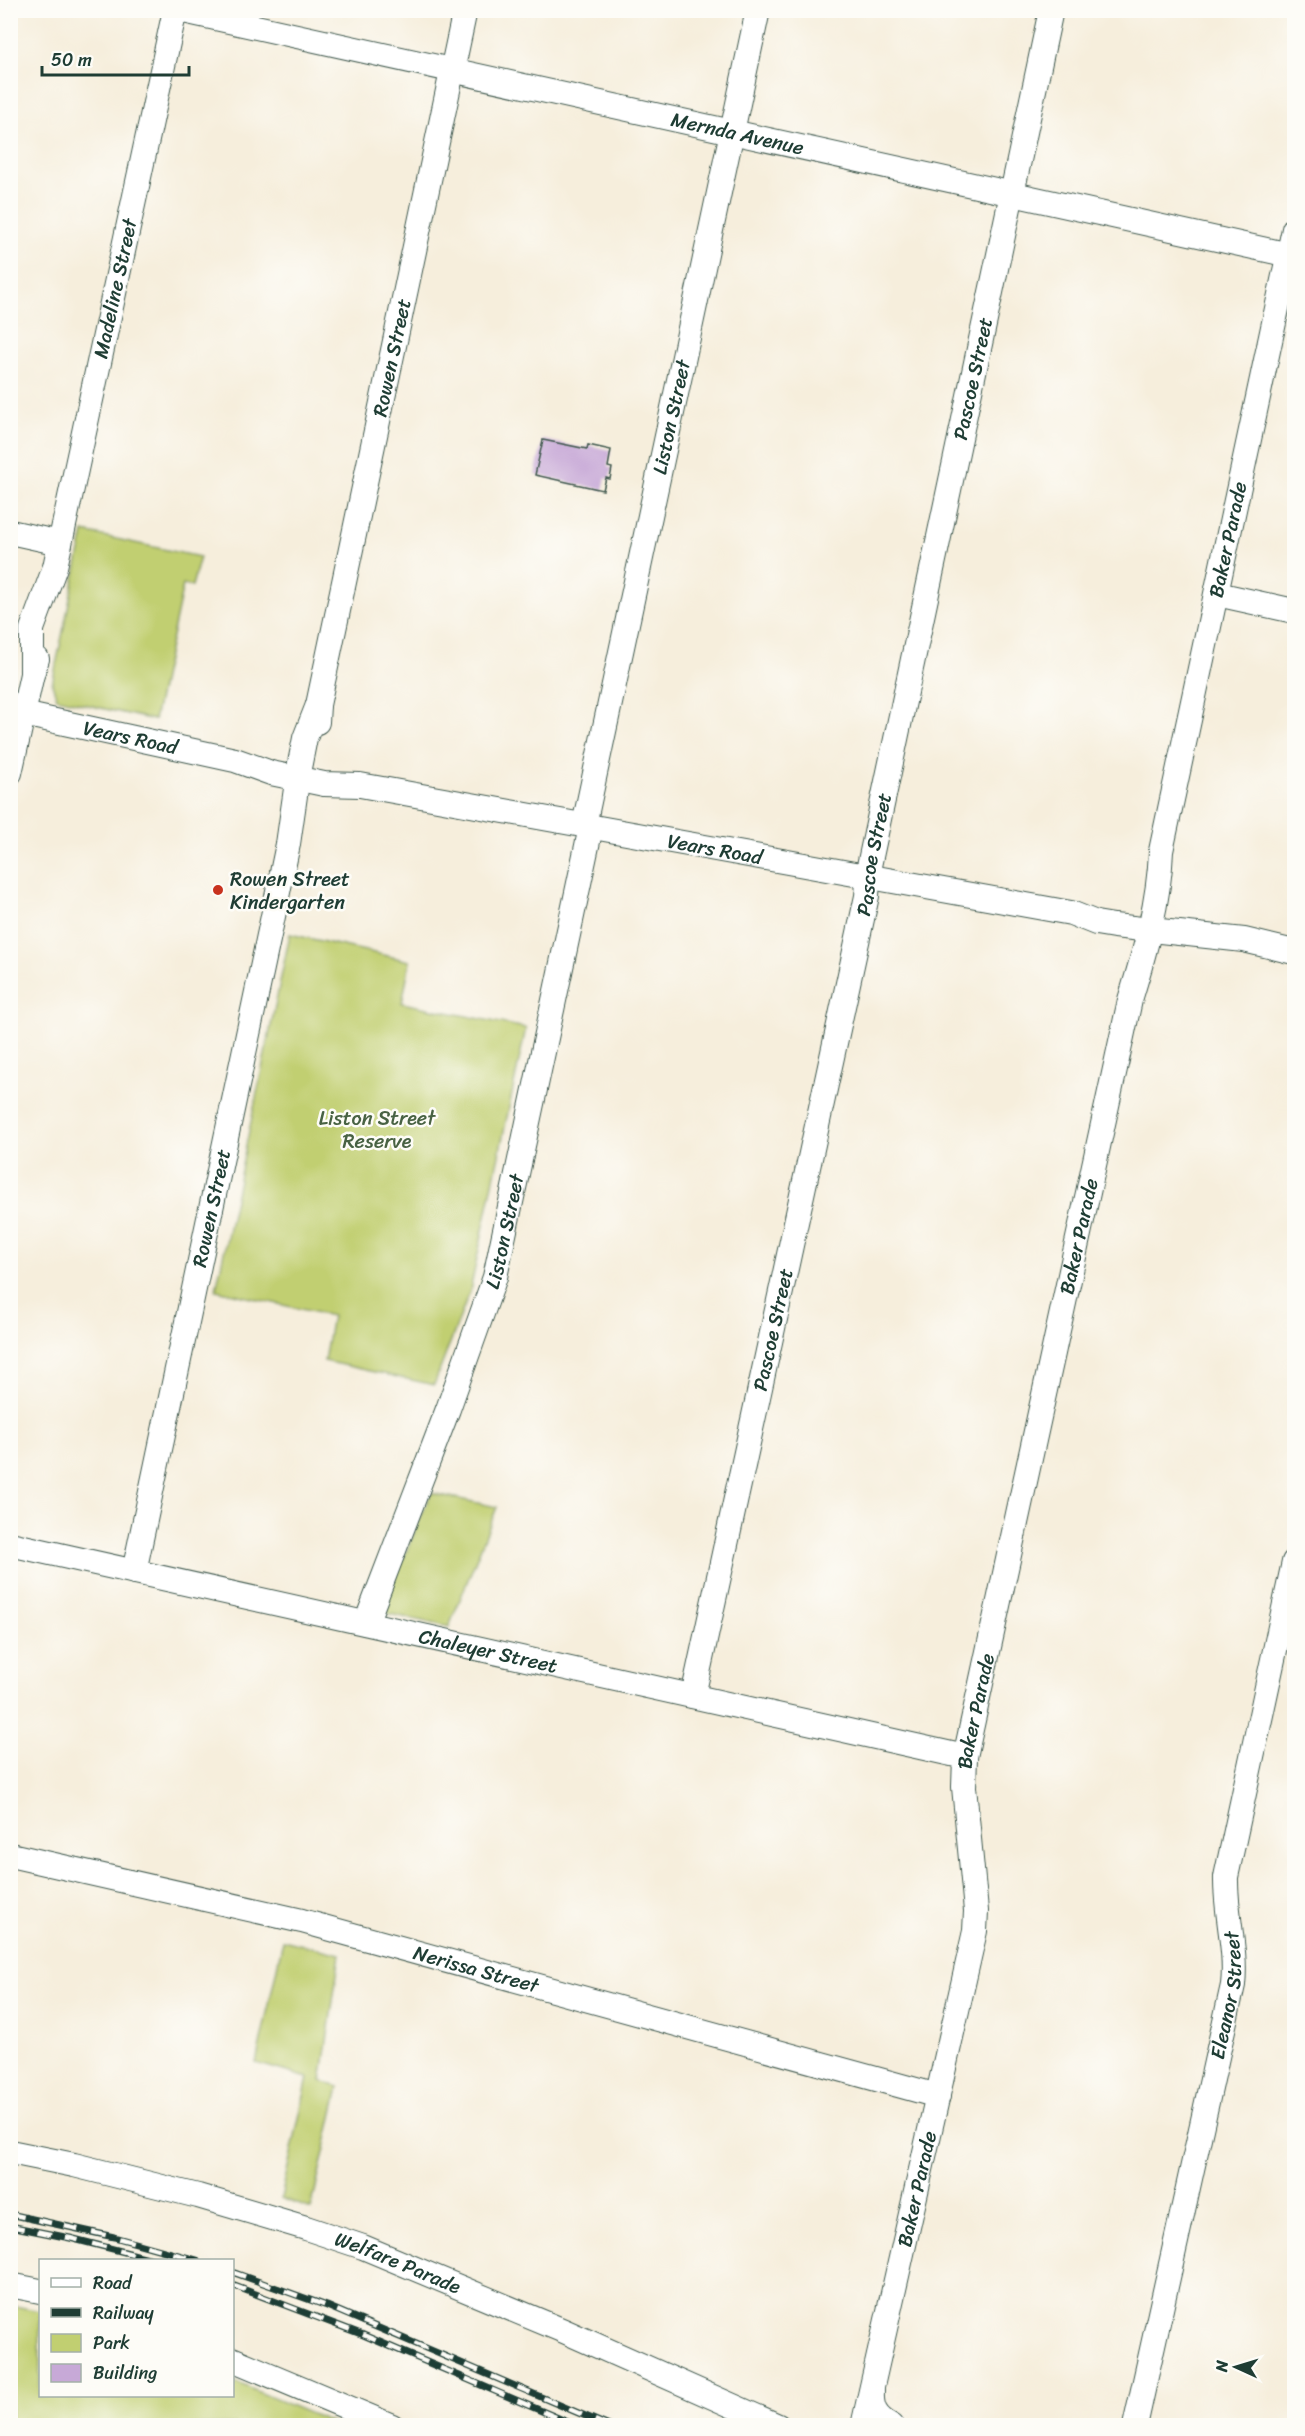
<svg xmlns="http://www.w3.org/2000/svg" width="1305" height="2436" font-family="Sriracha,sans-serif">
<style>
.green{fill:#c1cf71;stroke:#708652;stroke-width:1.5}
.building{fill:#c7a9d7}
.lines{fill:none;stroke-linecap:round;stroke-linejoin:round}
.minor-casing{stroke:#3f584d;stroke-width:26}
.minor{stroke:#fff;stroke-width:24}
.rail-casing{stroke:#1f3d34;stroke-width:7}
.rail{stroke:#fdfcf7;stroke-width:4.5;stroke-dasharray:14;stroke-linecap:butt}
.poi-dot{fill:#c8321e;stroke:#fdfcf7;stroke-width:2}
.labels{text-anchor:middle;stroke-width:5;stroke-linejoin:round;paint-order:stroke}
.street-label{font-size:20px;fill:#1f3d34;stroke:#fdfcf7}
.poi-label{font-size:20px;fill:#1f3d34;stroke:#fdfcf7;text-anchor:start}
.park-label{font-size:20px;fill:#486243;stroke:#fdfcf7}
</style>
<rect width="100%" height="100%" fill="#fdfcf7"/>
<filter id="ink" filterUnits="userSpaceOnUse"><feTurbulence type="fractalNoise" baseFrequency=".0167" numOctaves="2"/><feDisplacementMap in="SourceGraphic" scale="12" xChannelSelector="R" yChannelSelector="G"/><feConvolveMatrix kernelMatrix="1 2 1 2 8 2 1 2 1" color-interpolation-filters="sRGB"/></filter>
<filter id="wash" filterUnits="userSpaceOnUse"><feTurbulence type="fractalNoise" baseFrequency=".008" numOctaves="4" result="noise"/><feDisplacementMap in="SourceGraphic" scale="24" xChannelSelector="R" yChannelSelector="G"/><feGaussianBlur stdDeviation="1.35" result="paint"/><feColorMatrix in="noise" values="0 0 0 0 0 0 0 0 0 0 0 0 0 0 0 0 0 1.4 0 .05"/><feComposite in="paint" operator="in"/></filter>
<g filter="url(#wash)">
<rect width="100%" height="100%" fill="#f6eedc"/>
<g class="green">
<path d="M84 532 200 557 192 586 183 585 154 720 57 698 52 684Z"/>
<path d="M290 934 410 961 402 1003 526 1028 470 1291 434 1385 324 1361 332 1316 216 1290Z"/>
<path d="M431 1493 497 1507 449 1627 381 1612Z"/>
<path d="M283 1940 340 1954 321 2081 339 2087 311 2209 281 2198 308 2078 256 2063Z"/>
<path d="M10 2305 40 2311V2396H232L233 2381 337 2425H11Z"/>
</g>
<g id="blocks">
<path class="building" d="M543 440 587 449 588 445 611 450 608 467 612 468 610 479 606 478 603 490 535 475Z"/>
</g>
</g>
<g filter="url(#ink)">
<use href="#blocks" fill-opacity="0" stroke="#3f584d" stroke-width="1.5"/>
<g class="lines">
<g class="minor-casing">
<g id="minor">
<path id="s1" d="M179 10 1294 256"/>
<path d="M10 532 60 543"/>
<path d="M1217 594 1294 611"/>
<path id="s2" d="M32 674V629L55 567 175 10"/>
<path id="s3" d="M23 714 235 760 271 773 324 784 360 785 1071 913 1096 923 1114 926 1244 940 1294 952"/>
<path id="s4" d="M317 722 318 705 465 10"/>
<path d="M10 773 32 674 37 659"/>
<path id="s5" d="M584 825 758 10"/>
<path id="s6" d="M10 1544 965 1757"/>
<path id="s7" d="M134 1572 272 921 288 844 299 768 305 738 318 705"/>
<path id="s8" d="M366 1623 448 1409 495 1277 591 827"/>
<path id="s9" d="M693 1696 867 896 869 866 1051 10"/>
<path id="s10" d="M10 1855 302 1921 938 2096"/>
<path id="s11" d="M10 2152 74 2165 198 2196 306 2228 363 2247 564 2331 778 2426"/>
<path d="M10 2285 40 2291"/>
<path d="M232 2359 392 2426"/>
<path d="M872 2390C871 2408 875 2417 892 2426"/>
<path id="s12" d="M863 2426 975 1931 976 1911 964 1787 965 1757 1130 1000C1145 951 1159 903 1161 851L1294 229"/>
<path id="s13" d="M1135 2426 1233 1985C1237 1949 1225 1913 1226 1877L1294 1562"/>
</g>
</g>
<use href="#minor" class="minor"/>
<g class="rail-casing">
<g id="rail">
<path d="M10 2214 114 2237 197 2260"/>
<path d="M10 2226 70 2238 156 2260"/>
<path d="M232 2272 327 2306 609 2426"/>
<path d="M232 2285 361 2334 577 2426"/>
</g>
</g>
<use href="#rail" class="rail"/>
</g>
</g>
<circle class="poi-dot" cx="218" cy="890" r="6"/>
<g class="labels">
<g class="street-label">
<text dy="7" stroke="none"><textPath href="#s1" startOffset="572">Mernda Avenue</textPath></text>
<text dy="7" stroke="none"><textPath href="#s2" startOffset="396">Madeline Street</textPath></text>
<text dy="7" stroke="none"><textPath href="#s4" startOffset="372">Rowen Street</textPath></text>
<text dy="7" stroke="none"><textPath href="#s9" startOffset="1347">Pascoe Street</textPath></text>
<text dy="7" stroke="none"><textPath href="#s5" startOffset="417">Liston Street</textPath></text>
<text dy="7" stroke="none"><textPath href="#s12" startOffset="1928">Baker Parade</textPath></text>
<text dy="7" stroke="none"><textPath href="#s3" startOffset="110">Vears Road</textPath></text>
<text dy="7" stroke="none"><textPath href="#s3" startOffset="706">Vears Road</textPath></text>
<text dy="7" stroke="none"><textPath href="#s9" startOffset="861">Pascoe Street</textPath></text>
<text dy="7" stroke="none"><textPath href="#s7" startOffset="372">Rowen Street</textPath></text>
<text dy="7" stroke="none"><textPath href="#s8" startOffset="416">Liston Street</textPath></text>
<text dy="7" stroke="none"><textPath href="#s12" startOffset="1215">Baker Parade</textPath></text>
<text dy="7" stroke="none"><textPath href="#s9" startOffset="375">Pascoe Street</textPath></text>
<text dy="7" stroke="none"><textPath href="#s6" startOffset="490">Chaleyer Street</textPath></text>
<text dy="7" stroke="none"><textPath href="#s12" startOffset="729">Baker Parade</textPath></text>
<text dy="7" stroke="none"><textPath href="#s10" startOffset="480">Nerissa Street</textPath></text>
<text dy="7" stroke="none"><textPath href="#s13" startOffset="441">Eleanor Street</textPath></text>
<text dy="7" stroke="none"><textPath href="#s12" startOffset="243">Baker Parade</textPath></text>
<text dy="7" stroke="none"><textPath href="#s11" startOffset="404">Welfare Parade</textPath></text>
</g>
<g class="poi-label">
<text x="230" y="886">Rowen Street<tspan x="230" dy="23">Kindergarten</tspan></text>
</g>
<g class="park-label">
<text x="377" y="1125">Liston Street<tspan x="377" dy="23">Reserve</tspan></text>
</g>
</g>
<rect width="1305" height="2436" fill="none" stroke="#fdfcf7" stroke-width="36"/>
<rect x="39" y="2259" width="195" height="138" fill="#fdfcf7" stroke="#a4b0a9" stroke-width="1.5"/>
<rect x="51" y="2278" width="30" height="9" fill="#ffffff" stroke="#a4b0a9" stroke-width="1.5"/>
<text x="93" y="2289" font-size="18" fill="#1f3d34">Road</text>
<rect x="51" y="2308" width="30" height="9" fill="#1f3d34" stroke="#a4b0a9" stroke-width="1.5"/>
<text x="93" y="2319" font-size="18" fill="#1f3d34">Railway</text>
<rect x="51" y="2334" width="30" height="18" fill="#c1cf71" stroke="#a4b0a9" stroke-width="1.5"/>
<text x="93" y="2349" font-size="18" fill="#1f3d34">Park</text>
<rect x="51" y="2364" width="30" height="18" fill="#c7a9d7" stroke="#a4b0a9" stroke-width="1.5"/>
<text x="93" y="2379" font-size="18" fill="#1f3d34">Building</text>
<g transform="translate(1236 2367) rotate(274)" stroke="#fdfcf7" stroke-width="4.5" paint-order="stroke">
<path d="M0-4.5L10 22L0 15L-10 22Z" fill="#1f3d34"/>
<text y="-9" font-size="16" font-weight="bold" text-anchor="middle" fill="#1f3d34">N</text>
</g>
<path d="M42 66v9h147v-9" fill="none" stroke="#1f3d34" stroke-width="3"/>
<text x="51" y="66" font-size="18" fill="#1f3d34" stroke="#fdfcf7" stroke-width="4.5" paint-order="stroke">50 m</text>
</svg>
